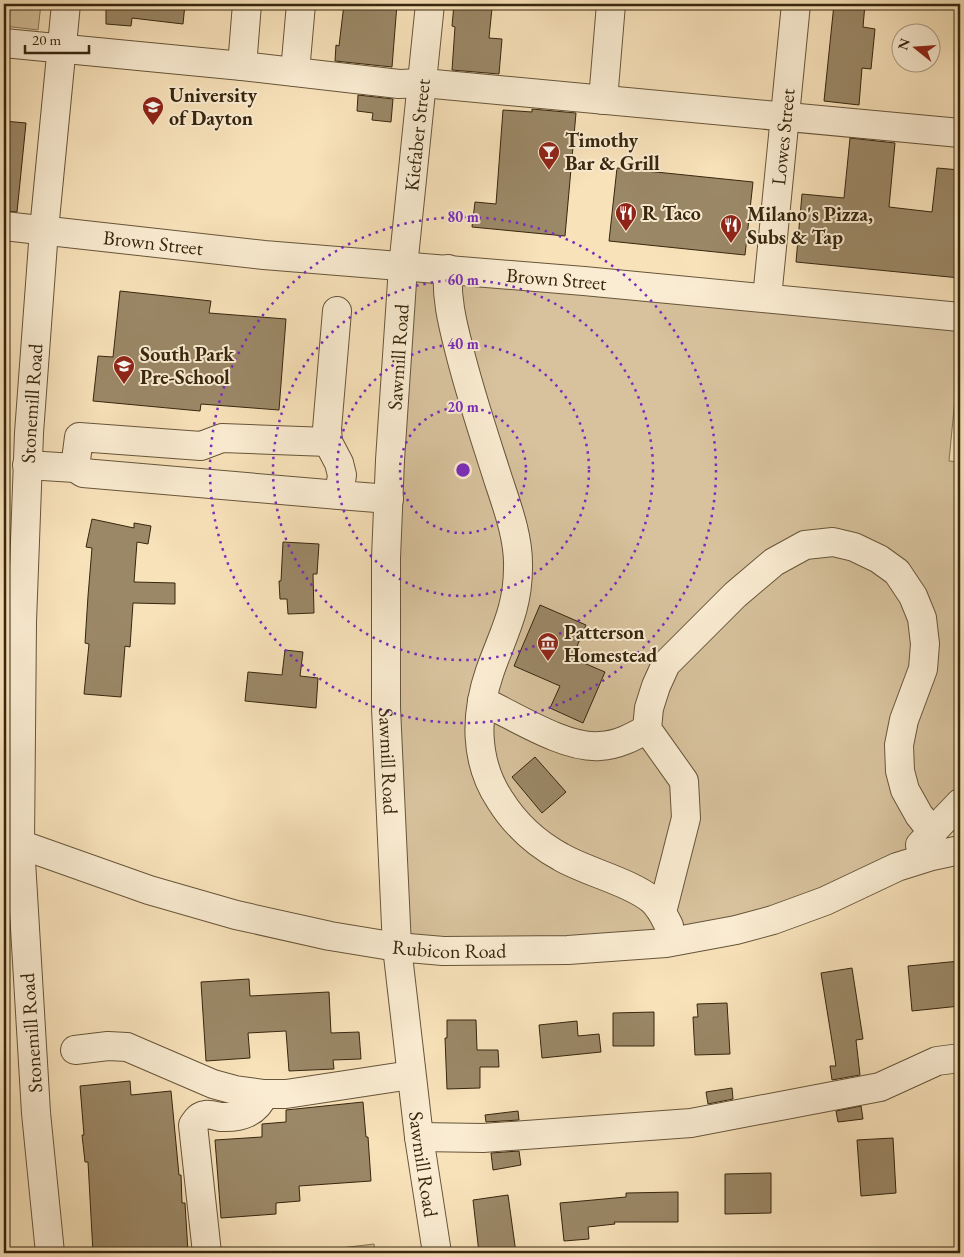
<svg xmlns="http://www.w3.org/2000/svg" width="964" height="1257" font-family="'EB Garamond',serif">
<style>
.green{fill:#d7c29d;stroke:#877456}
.building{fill:#9b8867;stroke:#37260e}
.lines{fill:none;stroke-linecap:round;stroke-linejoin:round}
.minor-casing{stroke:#675539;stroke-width:30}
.minor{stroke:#faecd2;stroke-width:28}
.ring{fill:none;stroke:#7b2cbf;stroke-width:2.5;stroke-dasharray:2.5 5}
.labels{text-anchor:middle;stroke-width:4;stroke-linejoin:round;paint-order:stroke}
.poi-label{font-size:20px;font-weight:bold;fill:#37260e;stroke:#faecd2;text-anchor:start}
.street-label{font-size:20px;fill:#37260e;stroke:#faecd2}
.centre{fill:#7b2cbf;stroke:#faecd2;stroke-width:2.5}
.ring-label{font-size:15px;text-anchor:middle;font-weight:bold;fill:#7b2cbf;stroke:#faecd2;stroke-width:4;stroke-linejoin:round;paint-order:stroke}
</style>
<rect width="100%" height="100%" fill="#f8e2ba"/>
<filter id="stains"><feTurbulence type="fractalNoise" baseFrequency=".004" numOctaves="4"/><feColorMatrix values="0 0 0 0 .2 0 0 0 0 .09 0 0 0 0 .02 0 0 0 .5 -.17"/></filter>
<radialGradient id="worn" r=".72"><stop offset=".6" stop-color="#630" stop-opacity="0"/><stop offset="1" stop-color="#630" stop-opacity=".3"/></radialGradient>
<g class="green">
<path d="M4 4H41L38 30 4 26Z"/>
<path d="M403 267 960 317V346L949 461 960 462V803L897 867 736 930 397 947 386 708Z"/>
<path d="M374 1244 375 1253H298Z"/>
</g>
<g class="building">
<path d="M106 4H185L183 24 132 18 131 26 106 24Z"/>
<path d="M344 4H397L392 67 335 61 336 45 339 46Z"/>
<path d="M454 4 492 8 489 38 502 39 499 74 452 70 455 27 452 26Z"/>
<path d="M834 4H865L863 27 875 29 871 69 862 68 859 105 824 101Z"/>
<path d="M358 95 393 99 391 122 372 120 373 113 357 111Z"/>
<path d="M532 109 576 113 565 236 472 227 475 202 496 204 503 110 532 112Z"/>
<path d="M4 121 26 123 17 212 4 211Z"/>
<path d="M850 138 895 143 889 207 932 212 937 168 960 170V278L796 262 802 194 844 198Z"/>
<path d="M617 168 753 182 745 255 609 241Z"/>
<path d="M120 291 211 301 209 313 286 319 279 410 201 404 200 411 93 401 98 356 113 357Z"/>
<path d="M92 519 134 528V523L151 526 148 544 137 542 134 582 175 583V604L133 603 130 647 125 646 121 697 84 694 89 644 85 643 88 596 92 548 86 547Z"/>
<path d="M283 542 319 544 317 574H313L314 613 288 614 287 599H280L279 581H281Z"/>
<path d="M540 605 586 625 572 658 605 672 583 723 550 708 560 686 514 666Z"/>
<path d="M285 650 303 652 300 676 318 678 316 708 245 701 248 672 282 675Z"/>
<path d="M535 757 566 792 542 813 512 777Z"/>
<path d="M960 961V1006L912 1011 908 966Z"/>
<path d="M852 968 863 1039 856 1040 860 1075 832 1080 830 1066H836L821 973Z"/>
<path d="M249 979 250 996 329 992 331 1033 359 1032 361 1059 333 1060 334 1069 289 1071 286 1031 248 1033 250 1058 206 1061 201 982Z"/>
<path d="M727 1003 730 1054 695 1055 693 1017H698L697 1004Z"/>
<path d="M654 1012V1046H613V1013Z"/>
<path d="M447 1020H476L477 1050H498L499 1067H480V1088L447 1089 445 1038H447Z"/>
<path d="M577 1021 578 1036 599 1034 601 1052 542 1058 539 1025Z"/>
<path d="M130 1081 131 1095 171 1091 179 1175H181L182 1203H185L188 1252 93 1253 88 1162H85L82 1135H84L80 1086Z"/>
<path d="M732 1088 733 1099 708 1104 706 1092Z"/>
<path d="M363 1102 366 1137H368L371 1181 299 1186 300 1201 276 1203V1214L221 1218 215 1140 262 1137V1124L286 1122V1110Z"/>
<path d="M861 1106 863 1119 838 1122 836 1111Z"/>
<path d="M518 1111 519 1120 486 1122 485 1115Z"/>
<path d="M893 1138 896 1193 861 1196 857 1140Z"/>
<path d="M519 1151 521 1165 493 1170 491 1153Z"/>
<path d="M771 1173V1213L725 1214V1174Z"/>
<path d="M678 1192V1222H614L615 1224 588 1227 589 1239 564 1241 560 1203 626 1197V1193Z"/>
<path d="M508 1195 516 1253H479L473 1200Z"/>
</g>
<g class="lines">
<g class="minor-casing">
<g id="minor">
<path id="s1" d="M430 4 403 267 390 460 386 558V708L397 947 419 1137 437 1253"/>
<path d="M4 43 242 66 399 84 423 83 960 133"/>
<path d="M242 66 247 4"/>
<path d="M295 72 301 4"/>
<path d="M603 100 611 4"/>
<path id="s2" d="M4 226 264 255 584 281 960 317"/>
<path d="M448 269C446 297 452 322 459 349 470 394 485 438 499 482 508 509 519 539 518 568 518 609 503 634 490 671 475 714 474 761 500 800 515 824 537 844 561 857 587 872 630 882 652 900 660 907 664 916 669 926"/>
<path id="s3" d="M767 298 796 4"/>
<path d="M337 311 327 429 328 442 339 463 342 475 339 495 389 499"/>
<path d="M27 465 75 468 83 473 339 495"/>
<path d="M75 468 79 437 201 446 222 438 328 442"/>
<path d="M482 701C515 716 565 749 600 746 618 745 633 737 647 729"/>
<path id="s4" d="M5 839 149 890 236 915 330 936 397 947 443 951 568 950 666 943 736 930 773 920 825 901 897 867 932 856 960 850"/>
<path d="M920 845 960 803"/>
<path d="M662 912 686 818 684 781 647 729 649 708 656 686 666 664 735 595 774 562 805 545 833 542 854 547 879 559 897 572 913 596 922 618 925 644 923 669 904 720 899 745 900 771 905 790 919 815 933 833"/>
<path d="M75 1050 108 1046 127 1047 213 1084 235 1090 264 1094H286L411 1075"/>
<path d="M419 1137 483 1138 691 1123 880 1087 937 1061 960 1058"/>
<path id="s5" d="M50 1253 36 1113 20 844 22 622 29 433 44 230 66 4"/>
<path d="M207 1253 193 1125C196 1121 198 1116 205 1115 209 1114 216 1116 221 1117 240 1118 257 1113 264 1094"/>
</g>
</g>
<use href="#minor" class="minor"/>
</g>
<g class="ring">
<circle cx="463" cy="470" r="63"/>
<circle cx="463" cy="470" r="126"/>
<circle cx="463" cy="470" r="190"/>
<circle cx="463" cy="470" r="253"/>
</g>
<defs>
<g id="university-pin" transform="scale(1.125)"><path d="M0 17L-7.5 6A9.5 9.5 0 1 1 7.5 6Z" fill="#8f2418" stroke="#faecd2"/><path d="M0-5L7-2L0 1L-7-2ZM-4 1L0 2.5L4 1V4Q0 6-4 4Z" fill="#fff"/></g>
<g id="bar-pin" transform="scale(1.125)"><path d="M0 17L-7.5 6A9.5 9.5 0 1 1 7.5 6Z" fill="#8f2418" stroke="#faecd2"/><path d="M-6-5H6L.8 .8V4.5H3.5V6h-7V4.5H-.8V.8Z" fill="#fff"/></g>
<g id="restaurant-pin" transform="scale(1.125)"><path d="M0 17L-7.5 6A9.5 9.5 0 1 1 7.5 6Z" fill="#8f2418" stroke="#faecd2"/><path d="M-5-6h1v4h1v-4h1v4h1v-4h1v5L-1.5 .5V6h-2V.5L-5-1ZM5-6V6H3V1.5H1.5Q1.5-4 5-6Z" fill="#fff"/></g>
<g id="school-pin" transform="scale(1.125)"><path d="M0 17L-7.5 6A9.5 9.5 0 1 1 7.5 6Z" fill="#8f2418" stroke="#faecd2"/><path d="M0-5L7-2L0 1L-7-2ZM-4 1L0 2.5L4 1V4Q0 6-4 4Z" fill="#fff"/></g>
<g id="museum-pin" transform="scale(1.125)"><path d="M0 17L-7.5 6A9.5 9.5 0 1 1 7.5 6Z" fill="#8f2418" stroke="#faecd2"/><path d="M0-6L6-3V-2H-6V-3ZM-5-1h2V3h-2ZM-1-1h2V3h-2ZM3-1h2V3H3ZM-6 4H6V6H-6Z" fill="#fff"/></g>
</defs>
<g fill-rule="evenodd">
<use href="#university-pin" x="153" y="107"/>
<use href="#bar-pin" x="549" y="152"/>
<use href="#restaurant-pin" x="626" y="213"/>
<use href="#restaurant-pin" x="731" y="225"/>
<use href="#school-pin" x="124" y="366"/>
<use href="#museum-pin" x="548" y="643"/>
</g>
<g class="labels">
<g class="poi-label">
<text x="169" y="102">University<tspan x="169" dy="23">of Dayton</tspan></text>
<text x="565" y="147">Timothy<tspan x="565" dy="23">Bar &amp; Grill</tspan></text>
<text x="642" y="220">R Taco</text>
<text x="747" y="221">Milano's Pizza,<tspan x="747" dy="23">Subs &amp; Tap</tspan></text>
<text x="140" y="361">South Park<tspan x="140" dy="23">Pre-School</tspan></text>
<text x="564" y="639">Patterson<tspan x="564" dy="23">Homestead</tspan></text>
</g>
<g class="street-label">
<text transform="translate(417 135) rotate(-84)" y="7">Kiefaber Street</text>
<text dy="7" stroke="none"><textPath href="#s3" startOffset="162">Lowes Street</textPath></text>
<text dy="7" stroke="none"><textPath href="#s2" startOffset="150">Brown Street</textPath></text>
<text dy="7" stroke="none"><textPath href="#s2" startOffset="555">Brown Street</textPath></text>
<text transform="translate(398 357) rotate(-86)" y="7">Sawmill Road</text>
<text dy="7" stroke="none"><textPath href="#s5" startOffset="851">Stonemill Road</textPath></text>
<text dy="7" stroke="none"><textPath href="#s1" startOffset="759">Sawmill Road</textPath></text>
<text dy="7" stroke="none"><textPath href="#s4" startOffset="460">Rubicon Road</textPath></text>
<text transform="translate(31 1033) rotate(-94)" y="7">Stonemill Road</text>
<text dy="7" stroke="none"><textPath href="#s1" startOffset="1164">Sawmill Road</textPath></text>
</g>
</g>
<circle cx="463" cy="470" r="8" class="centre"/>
<g class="ring-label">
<text x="463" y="222">80 m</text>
<text x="463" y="285">60 m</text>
<text x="463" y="349">40 m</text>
<text x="463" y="412">20 m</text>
</g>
<rect width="964" height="1257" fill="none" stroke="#f8e2ba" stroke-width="20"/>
<rect x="5" y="5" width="954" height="1247" fill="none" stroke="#37260e" stroke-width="2.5"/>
<rect x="10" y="10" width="944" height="1237" fill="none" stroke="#37260e"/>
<g transform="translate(916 48) rotate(287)"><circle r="24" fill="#faecd2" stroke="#ac9d84"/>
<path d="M0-4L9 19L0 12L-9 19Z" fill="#8f2418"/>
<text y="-8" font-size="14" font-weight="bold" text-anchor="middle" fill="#37260e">N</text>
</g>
<path d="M25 45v8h64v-8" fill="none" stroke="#37260e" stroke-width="2.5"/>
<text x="32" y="45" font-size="15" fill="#37260e" stroke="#faecd2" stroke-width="4" paint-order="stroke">20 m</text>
<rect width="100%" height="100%" filter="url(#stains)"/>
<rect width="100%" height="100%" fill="url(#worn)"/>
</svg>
